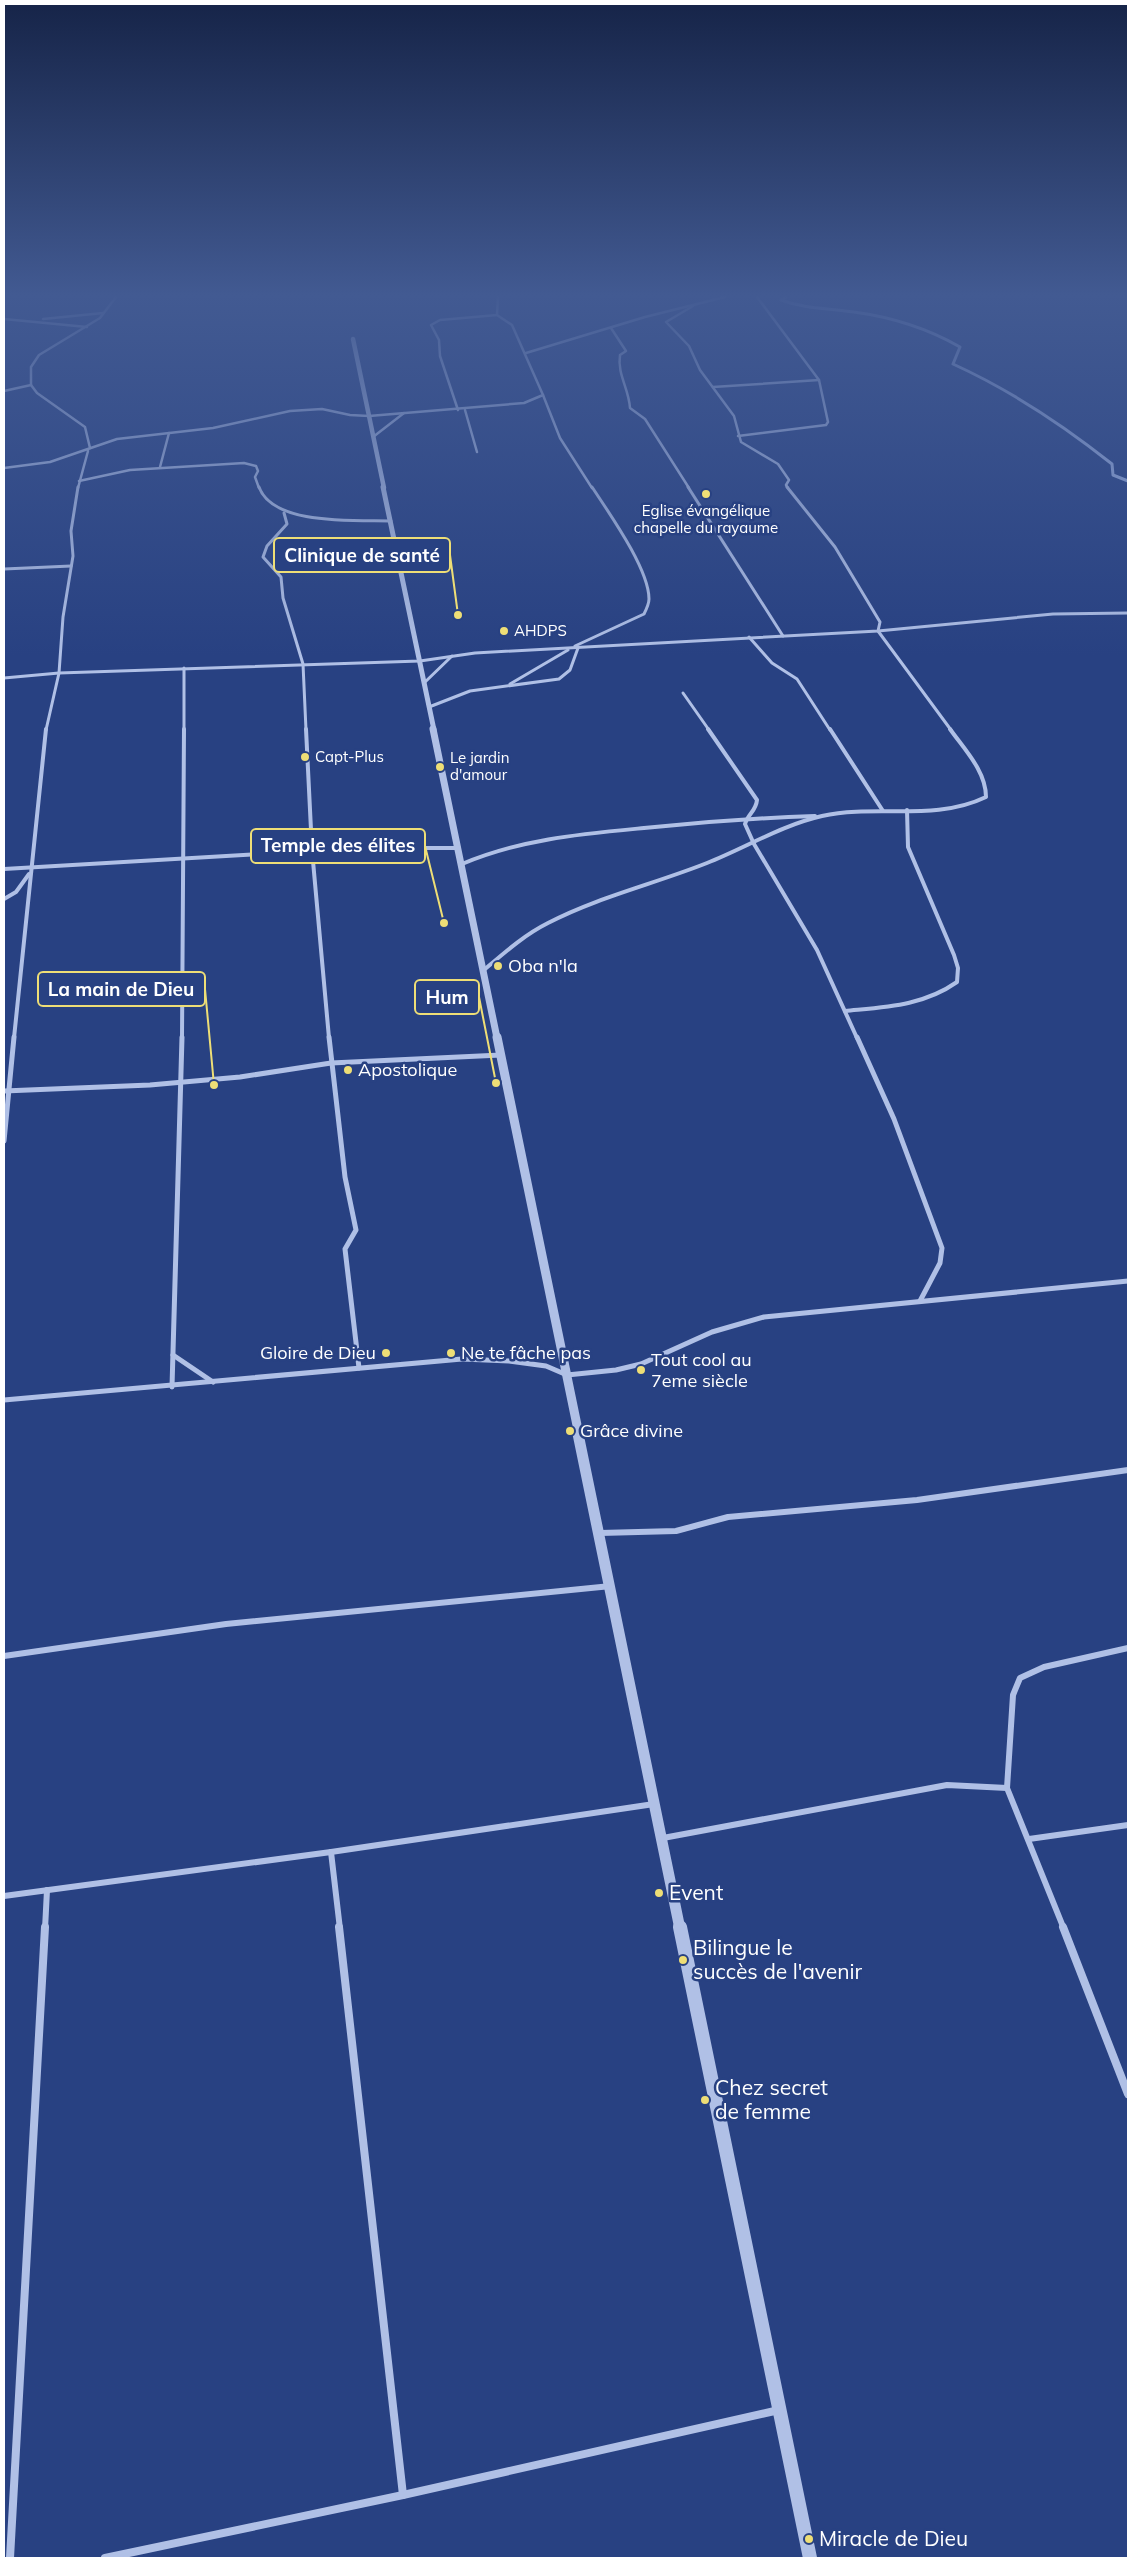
<svg xmlns="http://www.w3.org/2000/svg" width="1132" height="2562" font-family="Mulish,sans-serif">
<style>
.lines{fill:none;stroke-linecap:round;stroke-linejoin:round}
.stream{stroke:#a5b9e7;stroke-width:3}
.minor-far5{stroke:#b0c0e6;stroke-width:2.5}
.minor-far4{stroke:#b0c0e6;stroke-width:3}
.minor-far3{stroke:#b0c0e6;stroke-width:4}
.minor-far2{stroke:#b0c0e6;stroke-width:5}
.minor-far1{stroke:#b0c0e6;stroke-width:6}
.minor{stroke:#b0c0e6;stroke-width:8}
.tertiary-far5{stroke:#b0c0e6;stroke-width:4.5}
.tertiary-far4{stroke:#b0c0e6;stroke-width:5}
.tertiary-far3{stroke:#b0c0e6;stroke-width:7}
.tertiary-far2{stroke:#b0c0e6;stroke-width:9}
.tertiary-far1{stroke:#b0c0e6;stroke-width:11}
.tertiary{stroke:#b0c0e6;stroke-width:14}
.poi-dot{fill:#eede76;stroke:#284182;stroke-width:2}
.labels{text-anchor:middle;stroke-width:5;stroke-linejoin:round;paint-order:stroke}
.far-poi-label{font-size:15px;fill:#fff;stroke:#284182;text-anchor:start}
.poi-label{font-size:18px;fill:#fff;stroke:#284182;text-anchor:start}
.near-poi-label{font-size:21px;fill:#fff;stroke:#284182;text-anchor:start}
.leader{fill:none;stroke:#eede76;stroke-width:2}
.callout-dot{fill:#eede76;stroke:#284182;stroke-width:2}
.callout{fill:#284182;stroke:#eede76;stroke-width:2}
.callout-label{font-size:19px;text-anchor:middle;font-weight:bold;fill:#fff}
</style>
<rect width="100%" height="100%" fill="#284182"/>
<g class="lines">
<path class="stream" d="M786 297 781 300C805 309 829 308 854 312 891 317 927 328 960 347L953 364C1010 390 1063 425 1112 464L1113 475 1128 481"/>
<g class="minor-far5">
<path d="M693 306 666 322 689 346 700 370 734 416 741 442 778 464 789 480 786 485 788 488"/>
<path d="M4 319 87 327"/>
<path d="M43 319 103 313"/>
<path d="M611 328 626 351 620 355C617 374 629 389 630 408L645 419 689 488"/>
<path d="M526 353 645 317 725 297"/>
<path d="M31 385 37 393 85 427 90 448"/>
<path d="M713 387 819 380"/>
<path d="M4 391 31 385V367L39 355 100 318 116 297"/>
<path d="M543 395 560 438 592 488"/>
<path d="M458 410 440 356 439 340 431 325 440 320 497 315"/>
<path d="M465 410 477 452"/>
<path d="M738 436 826 425 828 422 819 380 757 297"/>
<path d="M373 437 404 413"/>
<path d="M160 467 169 433"/>
<path d="M4 468 50 462 117 439 213 428 290 411 322 409 350 415 369 416 524 403 543 395 512 325 497 315 498 297"/>
<path d="M79 481 130 470 244 463 256 466 258 471 255 477 259 488"/>
<path d="M78 488 88 451"/>
</g>
<g class="minor-far4">
<path d="M259 487C273 526 356 520 391 521"/>
<path d="M688 487 783 636"/>
<path d="M787 487 835 547 880 622 878 631 951 730"/>
<path d="M284 513 287 524 267 546 263 557 281 577 283 598 303 664 306 730"/>
<path d="M4 569 71 566"/>
<path d="M749 637 772 663 797 679 830 730"/>
<path d="M575 646 644 614C646 610 649 604 649 599 649 569 609 513 592 487"/>
<path d="M4 678 59 673 420 661 475 653 878 631 1053 614 1128 613"/>
<path d="M424 683 452 656"/>
<path d="M510 684 568 650"/>
<path d="M683 693 709 730"/>
<path d="M429 707 470 691 559 679 570 670 578 648"/>
<path d="M46 730 59 673 63 617 73 556 71 531 78 487"/>
<path d="M184 730V668"/>
</g>
<g class="minor-far3">
<path d="M306 729 312 850 329 1038"/>
<path d="M708 729 757 800C756 811 748 814 745 824L754 844 817 950 857 1038"/>
<path d="M830 729 883 811"/>
<path d="M462 864C521 839 581 834 644 828 701 822 758 818 815 816"/>
<path d="M4 869 361 848H458"/>
<path d="M4 899 16 892 29 874"/>
<path d="M484 970C504 953 524 935 548 923 598 897 654 884 707 863 745 848 782 825 822 816 877 804 934 822 986 797 986 771 964 749 950 729"/>
<path d="M845 1011C885 1007 923 1006 957 982L958 968 954 955 908 847 907 810"/>
<path d="M14 1038 46 729"/>
<path d="M182 1038 184 729"/>
</g>
<g class="minor-far2">
<path d="M329 1037 345 1177 356 1230 345 1249 359 1368"/>
<path d="M857 1037 894 1119 942 1248 940 1263 920 1301"/>
<path d="M4 1091 150 1085 240 1077 331 1063 501 1055"/>
<path d="M4 1141 14 1037"/>
<path d="M173 1355 213 1382"/>
<path d="M172 1387 182 1037"/>
<path d="M4 1400 462 1359 509 1361 546 1366 567 1375 616 1370 641 1364 712 1332 764 1317 1128 1281"/>
</g>
<g class="minor-far1">
<path d="M600 1533 676 1531 728 1517 917 1500 1128 1470"/>
<path d="M4 1656 226 1624 611 1586"/>
<path d="M663 1838 947 1785 1007 1788"/>
<path d="M1029 1839 1128 1825"/>
<path d="M331 1852 340 1929"/>
<path d="M4 1896 331 1852 654 1804"/>
<path d="M45 1929 47 1890"/>
<path d="M1064 1929 1007 1788 1013 1695 1020 1678 1044 1667 1128 1648"/>
</g>
<g class="minor">
<path d="M339 1927 403 2495"/>
<path d="M1063 1927 1128 2094"/>
<path d="M10 2558 45 1927"/>
<path d="M105 2558 403 2495 779 2410"/>
</g>
<path class="tertiary-far5" d="M353 339 384 488"/>
<path class="tertiary-far4" d="M383 487 434 730"/>
<path class="tertiary-far3" d="M433 729 497 1038"/>
<path class="tertiary-far2" d="M497 1037 578 1430"/>
<path class="tertiary-far1" d="M577 1429 680 1929"/>
<path class="tertiary" d="M680 1927 810 2558"/>
</g>
<linearGradient id="sky" x2="0" y2="1"><stop stop-color="#162448"/><stop offset="0.45" stop-color="#425a92"/><stop offset="1" stop-color="#425a92" stop-opacity="0"/></linearGradient>
<rect width="1132" height="656" fill="url(#sky)"/>
<g class="poi-dot">
<circle cx="706" cy="494" r="5"/>
<circle cx="504" cy="631" r="5"/>
<circle cx="305" cy="757" r="5"/>
<circle cx="440" cy="767" r="5"/>
<circle cx="498" cy="966" r="5"/>
<circle cx="348" cy="1070" r="5"/>
<circle cx="386" cy="1353" r="5"/>
<circle cx="451" cy="1353" r="5"/>
<circle cx="641" cy="1370" r="5"/>
<circle cx="570" cy="1431" r="5"/>
<circle cx="659" cy="1893" r="5"/>
<circle cx="683" cy="1960" r="5"/>
<circle cx="705" cy="2100" r="5"/>
<circle cx="809" cy="2539" r="5"/>
</g>
<g class="labels">
<g class="far-poi-label">
<text x="706" y="516" text-anchor="middle">Eglise évangélique<tspan x="706" dy="17">chapelle du rayaume</tspan></text>
<text x="514" y="636">AHDPS</text>
<text x="315" y="762">Capt-Plus</text>
<text x="450" y="763">Le jardin<tspan x="450" dy="17">d'amour</tspan></text>
</g>
<g class="poi-label">
<text x="508" y="972">Oba n'la</text>
<text x="358" y="1076">Apostolique</text>
<text x="376" y="1359" text-anchor="end">Gloire de Dieu</text>
<text x="461" y="1359">Ne te fâche pas</text>
<text x="651" y="1366">Tout cool au<tspan x="651" dy="21">7eme siècle</tspan></text>
<text x="580" y="1437">Grâce divine</text>
</g>
<g class="near-poi-label">
<text x="669" y="1900">Event</text>
<text x="693" y="1955">Bilingue le<tspan x="693" dy="24">succès de l'avenir</tspan></text>
<text x="715" y="2095">Chez secret<tspan x="715" dy="24">de femme</tspan></text>
<text x="819" y="2546">Miracle de Dieu</text>
</g>
</g>
<path class="leader" d="M458 615L450 555M444 923L425 846M214 1085L205 989M496 1083L479 997"/>
<g class="callout-dot">
<circle cx="458" cy="615" r="5"/>
<circle cx="444" cy="923" r="5"/>
<circle cx="214" cy="1085" r="5"/>
<circle cx="496" cy="1083" r="5"/>
</g>
<g class="callout">
<rect x="274" y="538" width="176" height="34" rx="5"/>
<rect x="251" y="829" width="174" height="34" rx="5"/>
<rect x="38" y="972" width="167" height="34" rx="5"/>
<rect x="415" y="980" width="64" height="34" rx="5"/>
</g>
<g class="callout-label">
<text x="362" y="562">Clinique de santé</text>
<text x="338" y="852">Temple des élites</text>
<text x="121" y="996">La main de Dieu</text>
<text x="447" y="1004">Hum</text>
</g>
<rect width="1132" height="2562" fill="none" stroke="#ffffff" stroke-width="10"/>
</svg>
